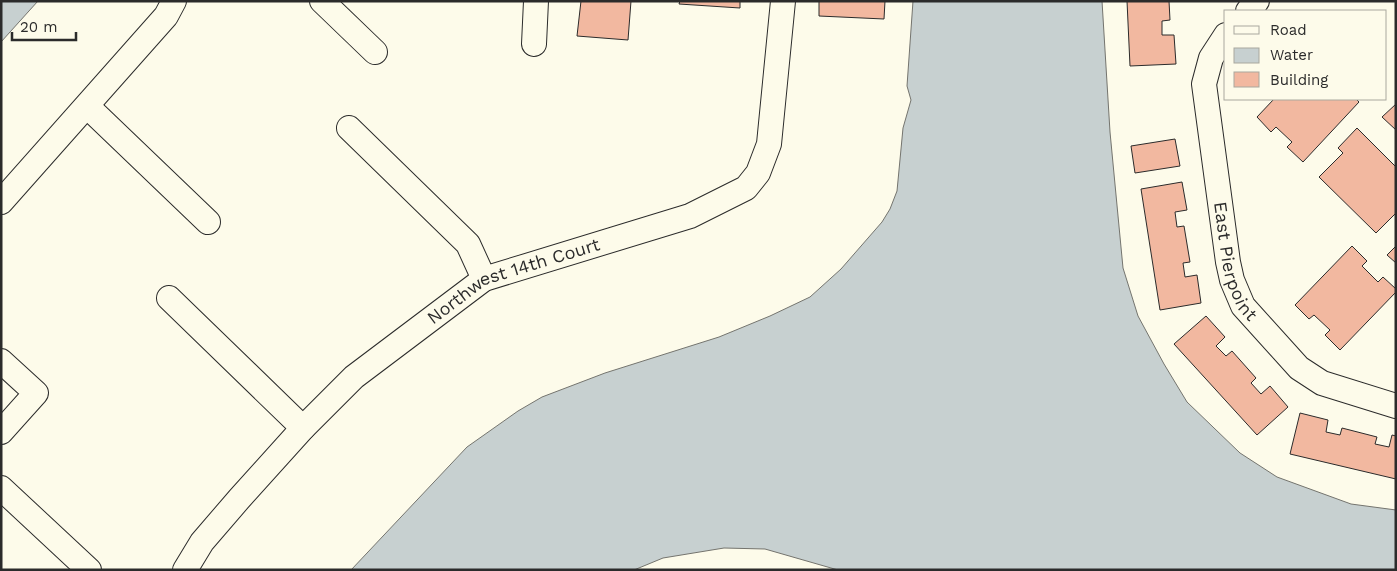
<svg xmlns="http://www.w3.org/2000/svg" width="1397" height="571" font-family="'Work Sans',sans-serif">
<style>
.water{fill:#c7d0d0;stroke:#74746e}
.building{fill:#f2b8a0;stroke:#2b2b2b}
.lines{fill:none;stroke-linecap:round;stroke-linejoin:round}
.minor-casing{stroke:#2b2b2b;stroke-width:26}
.minor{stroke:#fdfbea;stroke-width:24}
.labels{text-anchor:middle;stroke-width:4;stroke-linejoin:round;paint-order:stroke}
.street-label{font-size:18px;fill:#2b2b2b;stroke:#fdfbea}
</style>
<rect width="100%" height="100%" fill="#fdfbea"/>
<g class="water">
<path d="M1 1H38L1 42Z"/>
<path d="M913 1H1102L1110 132 1123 268 1138 316 1164 364 1187 402 1240 453 1277 477 1351 504 1396 510V570H838L765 549 724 548 663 558 634 570H351L467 447 518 411 542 397 605 373 719 337 770 316 810 297 841 269 882 222 890 209 897 191 903 128 911 100 907 86Z"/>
</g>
<g class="building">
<path d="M581 1H631L628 40 577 36Z"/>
<path d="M680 1H740V8L679 4Z"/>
<path d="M819 1H885L884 19 819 16Z"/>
<path d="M1127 1H1169L1170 20 1162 21V35H1174L1176 64 1130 66Z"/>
<path d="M1274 99H1356L1359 102 1303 162 1287 147 1292 142 1276 127 1271 132 1257 117Z"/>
<path d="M1396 104V130L1382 117Z"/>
<path d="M1357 128 1396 167V213L1376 233 1319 177 1343 153 1338 148Z"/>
<path d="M1175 139 1180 166 1135 173 1131 146Z"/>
<path d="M1182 182 1187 210 1175 212 1177 227 1184 226 1190 262 1183 263 1185 277 1197 275 1201 303 1160 310 1141 189Z"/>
<path d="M1352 246 1367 261 1362 266 1378 282 1383 277 1396 289V292L1340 350 1325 335 1330 330 1314 315 1309 319 1295 305Z"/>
<path d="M1396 246V263L1387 255Z"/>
<path d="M1206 316 1225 337 1216 346 1226 356 1232 351 1256 378 1251 383 1261 394 1270 386 1288 407 1257 435 1174 344Z"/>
<path d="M1300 413 1328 420 1326 432 1340 435 1342 428 1377 437 1375 444 1389 447 1392 435 1396 436V479L1290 454Z"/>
</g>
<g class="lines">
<g class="minor-casing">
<g id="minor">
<path d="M322 1 375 52"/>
<path d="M1248 11 1257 1"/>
<path id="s1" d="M1226 35 1211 58 1204 84 1228 262 1232 280 1243 306 1299 368 1322 383 1396 406"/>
<path d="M534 44 536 1"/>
<path d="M87 106 208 222"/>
<path d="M349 128 468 244 484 279"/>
<path d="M1 202 166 16 174 1"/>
<path d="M169 298 303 428"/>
<path d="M1 361 36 393 1 432"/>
<path d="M1 488 89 570"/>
<path id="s2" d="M185 570 202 542 239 499 303 428 354 377 484 279 690 216 746 188 758 173 769 144 783 1"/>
</g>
</g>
<use href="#minor" class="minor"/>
</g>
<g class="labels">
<g class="street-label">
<text dy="6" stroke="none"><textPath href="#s1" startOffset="235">East Pierpoint</textPath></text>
<text dy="6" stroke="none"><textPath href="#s2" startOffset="446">Northwest 14th Court</textPath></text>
</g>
</g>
<rect width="1397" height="571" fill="none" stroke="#2b2b2b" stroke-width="5"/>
<rect x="1224" y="10" width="162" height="90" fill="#fdfbea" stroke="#a9a89e"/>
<rect x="1234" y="26" width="25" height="8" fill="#fdfbea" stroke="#a9a89e"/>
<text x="1270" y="35" font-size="15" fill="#2b2b2b">Road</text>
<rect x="1234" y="48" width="25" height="15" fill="#c7d0d0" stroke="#a9a89e"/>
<text x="1270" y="60" font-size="15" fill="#2b2b2b">Water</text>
<rect x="1234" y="72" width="25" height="15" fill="#f2b8a0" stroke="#a9a89e"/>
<text x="1270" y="85" font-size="15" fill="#2b2b2b">Building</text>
<path d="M12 32v8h64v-8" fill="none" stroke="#2b2b2b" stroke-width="2.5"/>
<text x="20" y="32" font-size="15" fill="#2b2b2b" stroke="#fdfbea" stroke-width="4" paint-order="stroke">20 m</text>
</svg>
